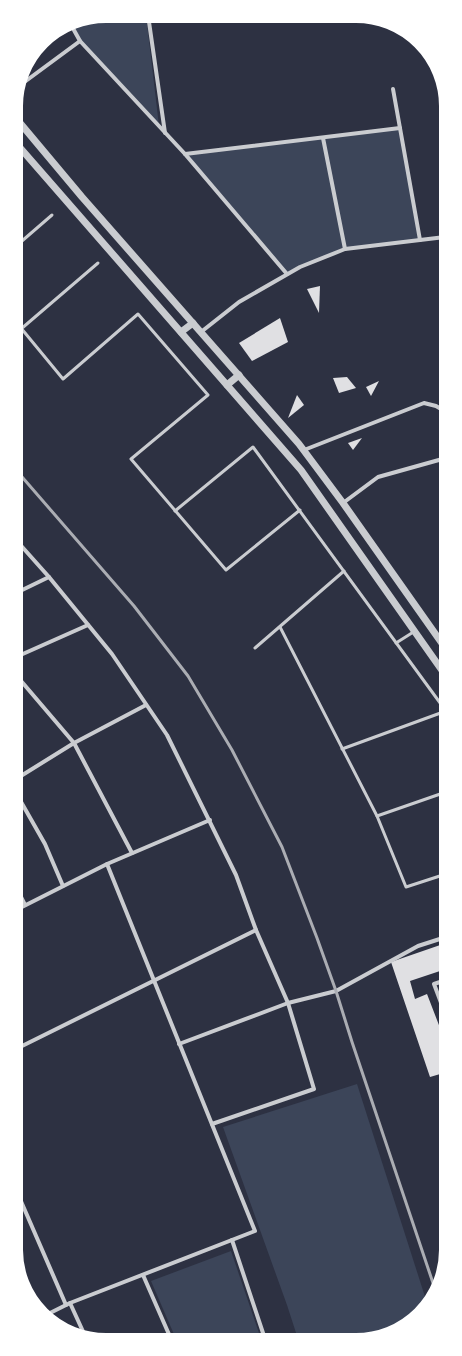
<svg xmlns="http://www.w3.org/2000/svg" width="462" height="1356" font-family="'Sofia Sans Condensed',sans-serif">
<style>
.green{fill:#3c4559}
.building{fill:#e0e0e3}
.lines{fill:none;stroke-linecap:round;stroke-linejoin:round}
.service{stroke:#caccd0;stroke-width:3}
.minor{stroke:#caccd0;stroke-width:4}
.tertiary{stroke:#caccd0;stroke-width:7}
.rail{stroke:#abadb3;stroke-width:3}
.rim{fill:none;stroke:#fff;stroke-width:2}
</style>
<rect width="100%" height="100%" fill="#2d3142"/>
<g class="green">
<path d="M106 15H146L159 126 80 41 72 22Z"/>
<path d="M400 128 420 240 345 249 287 274 185 154Z"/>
<path d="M357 1084 427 1303 425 1310 374 1339H298L287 1305 223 1127Z"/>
<path d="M231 1251 261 1339H176L151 1281Z"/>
</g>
<g class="building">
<path d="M320 286 319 313 307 289Z"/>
<path d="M280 318 288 342 252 361 239 343Z"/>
<path d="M347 377 356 388 339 393 333 378Z"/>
<path d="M379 381 371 396 366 387Z"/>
<path d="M297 395 304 405 288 418Z"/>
<path d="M362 438 353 450 348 443Z"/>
<path d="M446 943V969L410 981 415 999 427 994 447 1046V1072L430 1077 391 962Z"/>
</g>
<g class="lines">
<g class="service">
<path d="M15 247 52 215"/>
<path d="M16 322 63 379 138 314 208 395 131 459 226 570 300 510"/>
<path d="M21 329 98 263"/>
<path d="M175 511 253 447 446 711 342 749"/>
<path d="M280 627 377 816 406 887 446 874"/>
<path d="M396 643 415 631"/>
<path d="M255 648 344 571"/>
<path d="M377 816 446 792"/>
</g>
<g class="minor">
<path d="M148 15 165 133"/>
<path d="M70 23 80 41"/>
<path d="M19 86 80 41 185 154 287 274"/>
<path d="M393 89 420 240"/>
<path d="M323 138 345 249"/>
<path d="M185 154 400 128"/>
<path d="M15 186 18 190 15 192"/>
<path d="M201 332 239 302 300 267 345 249 445 237"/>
<path d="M446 444 444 447 446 456"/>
<path d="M304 450 424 403 436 406 446 412"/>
<path d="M343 503 378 477 446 458"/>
<path d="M16 540 49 577 112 654 167 735 236 875 256 930 288 1003 314 1089 212 1124"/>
<path d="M16 593 49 577"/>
<path d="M16 657 88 625"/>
<path d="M16 675 74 743 16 779"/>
<path d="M16 793 45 844 63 886"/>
<path d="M132 853 74 743 146 705"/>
<path d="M16 887 25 905"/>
<path d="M16 910 107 864 210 820"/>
<path d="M446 980 434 984 446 1016"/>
<path d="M179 1044 288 1003 336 991 418 946 446 937"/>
<path d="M16 1049 256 930"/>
<path d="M17 1192 66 1305"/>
<path d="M232 1240 265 1339"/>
<path d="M143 1275 171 1339"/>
<path d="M70 1303 86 1338"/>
<path d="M44 1316 70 1303 255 1231 107 864"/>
</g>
<g class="tertiary">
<path d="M15 117 82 197 299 444 343 503 446 649"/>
<path d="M15 142 301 470 446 676"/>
<path d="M181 332 193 323"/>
<path d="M227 385 239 375"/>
</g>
<path class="rail" d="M16 470 134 606 188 676 232 750 282 847 317 938 336 991 352 1042 434 1286"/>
</g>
<path d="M0 0H462V1356H0ZM106 22H356A84 84 0 0 1 440 106V1250A84 84 0 0 1 356 1334H106A84 84 0 0 1 22 1250V106A84 84 0 0 1 106 22Z" fill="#fff" fill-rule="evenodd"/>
<path class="rim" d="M106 22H356A84 84 0 0 1 440 106V1250A84 84 0 0 1 356 1334H106A84 84 0 0 1 22 1250V106A84 84 0 0 1 106 22Z"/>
</svg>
